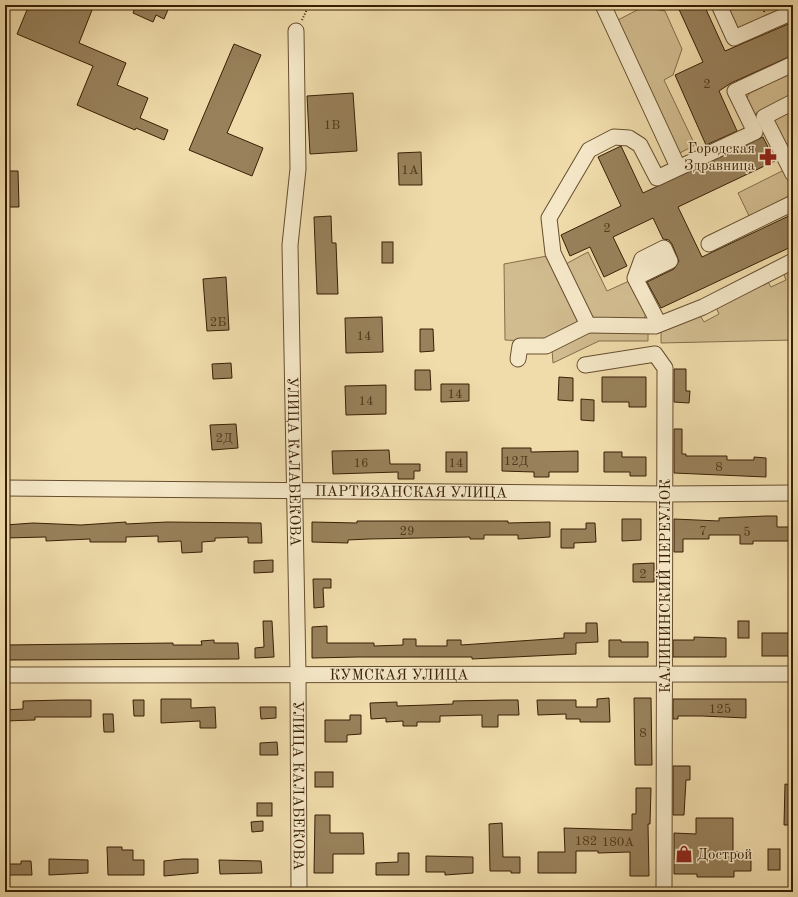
<svg xmlns="http://www.w3.org/2000/svg" width="798" height="897" font-family="'Old Standard TT',serif">
<style>
.green{fill:#d1bc8f;stroke:#846e4a}
.building{fill:#98815b;stroke:#381f04}
.lines{fill:none;stroke-linecap:round;stroke-linejoin:round}
.minor-casing{stroke:#664e2e;stroke-width:17}
.path{stroke:#381f04;stroke-width:2;stroke-dasharray:1 2;stroke-linecap:butt}
.minor{stroke:#f5e8c8;stroke-width:15}
.labels{text-anchor:middle;stroke-width:3;stroke-linejoin:round;paint-order:stroke}
.number-label{font-size:13px;fill:#50381a}
.poi-label{font-size:15px;fill:#381f04;stroke:#f5e8c8;text-anchor:end}
.street-label{font-size:15px;fill:#381f04;stroke:#f5e8c8}
</style>
<rect width="100%" height="100%" fill="#f0dcab"/>
<filter id="stains"><feTurbulence type="fractalNoise" baseFrequency=".005" numOctaves="4"/><feColorMatrix values="0 0 0 0 .2 0 0 0 0 .09 0 0 0 0 .02 0 0 0 .5 -.17"/></filter>
<radialGradient id="worn" r=".72"><stop offset=".6" stop-color="#630" stop-opacity="0"/><stop offset="1" stop-color="#630" stop-opacity=".3"/></radialGradient>
<g class="green">
<path d="M722 5H793L737 40Z"/>
<path d="M643 7 665 11 682 49 673 75 664 80 695 145 678 154 616 21Z"/>
<path d="M793 70V99L761 115 752 113 746 100 749 93Z"/>
<path d="M793 106V148L787 149 773 123 777 114Z"/>
<path d="M786 169 793 182V199L751 220 738 193Z"/>
<path d="M588 252 607 291 629 281 646 313 644 320 590 322 562 266Z"/>
<path d="M547 256 580 324 542 342 505 340 504 264Z"/>
<path d="M793 267V340L661 343V330L698 312 704 322 719 314 715 305 767 280 771 287 786 280 783 272Z"/>
<path d="M589 332H648V341H599L553 363 552 350Z"/>
</g>
<g class="building">
<path d="M29 5H94L79 43 126 63 117 85 148 98 140 118 168 130 164 140 136 128 135 130 77 105 93 66 17 34Z"/>
<path d="M136 5H170L164 19 156 15 153 22 133 13Z"/>
<path d="M677 5H704L725 51 793 22V55L731 83 719 91 737 131 706 145 675 75 703 62Z"/>
<path d="M234 44 261 55 227 133 263 148 252 176 189 150Z"/>
<path d="M353 93 357 151 310 154 307 96Z"/>
<path d="M763 137 775 161 678 207 702 257 793 214V246L661 308 647 282 674 269 679 261 672 244 669 240 663 239 653 218 613 237 627 266 604 277 590 247 570 256 561 235 621 206 598 157 621 146 643 193Z"/>
<path d="M421 152 422 185H399L398 153Z"/>
<path d="M6 171H18L19 207H7Z"/>
<path d="M331 216 332 243H336L338 294H317L314 217Z"/>
<rect x="382" y="242" width="11" height="21"/>
<path d="M226 277 229 330 207 331 203 279Z"/>
<path d="M382 317 383 352 346 353 345 318Z"/>
<path d="M420 329H433L434 351 420 352Z"/>
<path d="M231 363 232 378 213 379 212 364Z"/>
<path d="M674 369H686V391H690L689 403 674 402Z"/>
<path d="M415 370H430L431 390H415Z"/>
<path d="M559 377 573 378V401L558 400Z"/>
<path d="M602 377H646V407H629V402H602Z"/>
<path d="M441 384H469V401L441 402Z"/>
<path d="M386 385V414L346 415 345 386Z"/>
<path d="M581 399 594 400V421L581 420Z"/>
<path d="M236 424 238 448 212 450 210 425Z"/>
<path d="M674 429H682V454H686V456H727V460H754V457L766 458V477L674 473Z"/>
<path d="M502 448H531V452L578 451V472H549V477H534V472L502 471Z"/>
<path d="M389 450 390 464H420V471H414V479H398V472L333 474 332 451Z"/>
<rect x="446" y="452" width="21" height="20"/>
<path d="M604 452H622V457H646V476H630V472H604Z"/>
<path d="M766 516H777V527H793V541H753V544H740V535H709V539H683V552H674V519L719 521V518Z"/>
<path d="M622 519H641V540L622 541Z"/>
<path d="M357 521H508V523L550 522V537L518 539V535H484V539H470V537L369 539 348 540V543L312 542V522L357 523Z"/>
<path d="M126 522V524L167 522 261 523 262 543H248V537L215 538V541L202 542V552L182 553 181 541 158 542V536L126 537V542H90V539L46 541V537L5 538V525L33 523 81 525Z"/>
<path d="M586 523H595L596 542 574 543V548H561V529H586Z"/>
<path d="M273 560V572L254 573V561Z"/>
<path d="M654 563V582H633V564Z"/>
<path d="M313 579H331V588H323L324 607 314 608Z"/>
<path d="M263 621H272L274 657 255 658V648L264 647Z"/>
<rect x="738" y="621" width="11" height="17"/>
<path d="M586 623H597L598 642 576 643V654L472 659V657H358L312 658V627L327 626V643H374V646L403 645V639H416V646H447V640H461V645L564 638V633H586Z"/>
<rect x="762" y="633" width="28" height="23"/>
<path d="M694 637 726 638V657H673V640H694Z"/>
<path d="M214 640V643H238L239 659 5 660V645L173 643V645H202L201 641Z"/>
<path d="M609 640H621V642H648V657H609Z"/>
<path d="M609 698 610 722H580V719H566V714L538 715 537 700H576V707H597V699Z"/>
<path d="M634 698H651L652 765H635Z"/>
<path d="M161 699H191V708L215 707 216 728H200V721L161 723Z"/>
<path d="M673 699H746V718L702 716H678V719H673Z"/>
<path d="M63 700H91V717H35V720L5 721V710L23 709V701Z"/>
<path d="M133 700H144V716H134Z"/>
<path d="M504 700H518L519 715H498V727H482V715L440 716V722H417V726H403V721L386 722V718L371 719 370 703 397 702V706L428 705 453 704V701Z"/>
<path d="M260 707H276V718L261 719Z"/>
<path d="M103 714H113L114 732H104Z"/>
<path d="M350 715H361V734L347 735V742H325V720H350Z"/>
<path d="M277 742 278 755H260V743Z"/>
<path d="M673 766H690V780H686L684 815H673Z"/>
<rect x="315" y="772" width="18" height="15"/>
<path d="M785 784 793 785V825H784Z"/>
<path d="M636 788H651L650 824H648L649 876H630V852L598 853V851H576V873H538V852H565L564 828 632 830V814H636Z"/>
<rect x="257" y="803" width="15" height="13"/>
<path d="M315 815H330V833H363L364 854H333V873H314Z"/>
<path d="M696 818H733V852H751V871H734V877H697V874H674V833L696 834Z"/>
<path d="M263 821V831L252 832 251 822Z"/>
<path d="M502 823 503 857H520V873H511V871H490L489 824Z"/>
<path d="M107 847H122V850H133V860H144V875H108Z"/>
<rect x="768" y="849" width="12" height="21"/>
<path d="M398 853H409V875H376V863L398 862Z"/>
<path d="M426 856 473 857V873L445 875V872H426Z"/>
<path d="M49 859 88 860V873L49 875Z"/>
<path d="M182 859H198V873L164 876V861Z"/>
<path d="M219 860 261 861 262 873 220 874Z"/>
<path d="M21 861H31L32 875H5V864H21Z"/>
</g>
<g class="lines">
<g class="minor-casing">
<g id="minor">
<path d="M603 5 678 167"/>
<path d="M719 5 734 38 793 12"/>
<path id="s1" d="M296 31 298 169 290 245 298 674 299 892"/>
<path d="M793 64 735 91 755 132 657 178 640 145 629 138 614 137 589 150 549 218 553 253 588 325 655 326 703 307 793 261"/>
<path d="M793 102 764 117 793 174"/>
<path d="M709 244 793 203"/>
<path d="M635 278 642 259 664 248 670 261 635 278 659 324"/>
<path d="M518 359 520 346H546L588 325"/>
<path d="M585 365 655 354 665 368 664 892"/>
<path id="s2" d="M5 488 666 494 793 493"/>
<path id="s3" d="M5 675 793 674"/>
</g>
</g>
<g class="path">
<path d="M764 12 766 5"/>
<path d="M302 20 309 5"/>
</g>
<use href="#minor" class="minor"/>
</g>
<defs>
<g id="pharmacy-bare" transform="scale(1.38)"><path d="M-2-6h4v4h4v4h-4v4h-4v-4h-4v-4h4Z" fill="#8f2418" stroke="#f5e8c8" stroke-width="2.5" paint-order="stroke"/></g>
<g id="shop-bare" transform="scale(1.38)"><path d="M-5-2.5h2.3a2.7 3.5 0 0 1 5.4 0H5L5.5 6h-11ZM-1.5-2.5h3a1.5 2.3 0 0 0-3 0Z" fill="#8f2418" stroke="#f5e8c8" stroke-width="2.5" paint-order="stroke"/></g>
</defs>
<g fill-rule="evenodd">
<use href="#pharmacy-bare" x="768" y="157"/>
<use href="#shop-bare" x="684" y="854"/>
</g>
<g class="labels">
<g class="number-label">
<text x="707" y="88">2</text>
<text x="332" y="129">1В</text>
<text x="410" y="174">1А</text>
<text x="607" y="232">2</text>
<text x="218" y="326">2Б</text>
<text x="364" y="340">14</text>
<text x="455" y="398">14</text>
<text x="366" y="405">14</text>
<text x="224" y="442">2Д</text>
<text x="516" y="465">12Д</text>
<text x="361" y="467">16</text>
<text x="456" y="467">14</text>
<text x="719" y="471">8</text>
<text x="407" y="535">29</text>
<text x="703" y="535">7</text>
<text x="747" y="536">5</text>
<text x="643" y="578">2</text>
<text x="720" y="713">125</text>
<text x="643" y="737">8</text>
<text x="586" y="845">182</text>
<text x="618" y="846">180А</text>
</g>
<g class="poi-label">
<text x="755" y="153">Городская<tspan x="755" dy="17">Здравница</tspan></text>
<text x="697" y="859" text-anchor="start">Дострой</text>
</g>
<g class="street-label">
<text dy="5" stroke="none"><textPath href="#s1" startOffset="431">УЛИЦА КАЛАБЕКОВА</textPath></text>
<text dy="5" stroke="none"><textPath href="#s2" startOffset="406">ПАРТИЗАНСКАЯ УЛИЦА</textPath></text>
<text transform="translate(665 586) rotate(-90)" y="5">КАЛИНИНСКИЙ ПЕРЕУЛОК</text>
<text dy="5" stroke="none"><textPath href="#s3" startOffset="394">КУМСКАЯ УЛИЦА</textPath></text>
<text dy="5" stroke="none"><textPath href="#s1" startOffset="755">УЛИЦА КАЛАБЕКОВА</textPath></text>
</g>
</g>
<rect width="798" height="897" fill="none" stroke="#f0dcab" stroke-width="20"/>
<rect x="6" y="6" width="786" height="885" fill="none" stroke="#381f04" stroke-width="2"/>
<rect x="10" y="10" width="778" height="877" fill="none" stroke="#381f04"/>
<rect width="100%" height="100%" filter="url(#stains)"/>
<rect width="100%" height="100%" fill="url(#worn)"/>
</svg>
